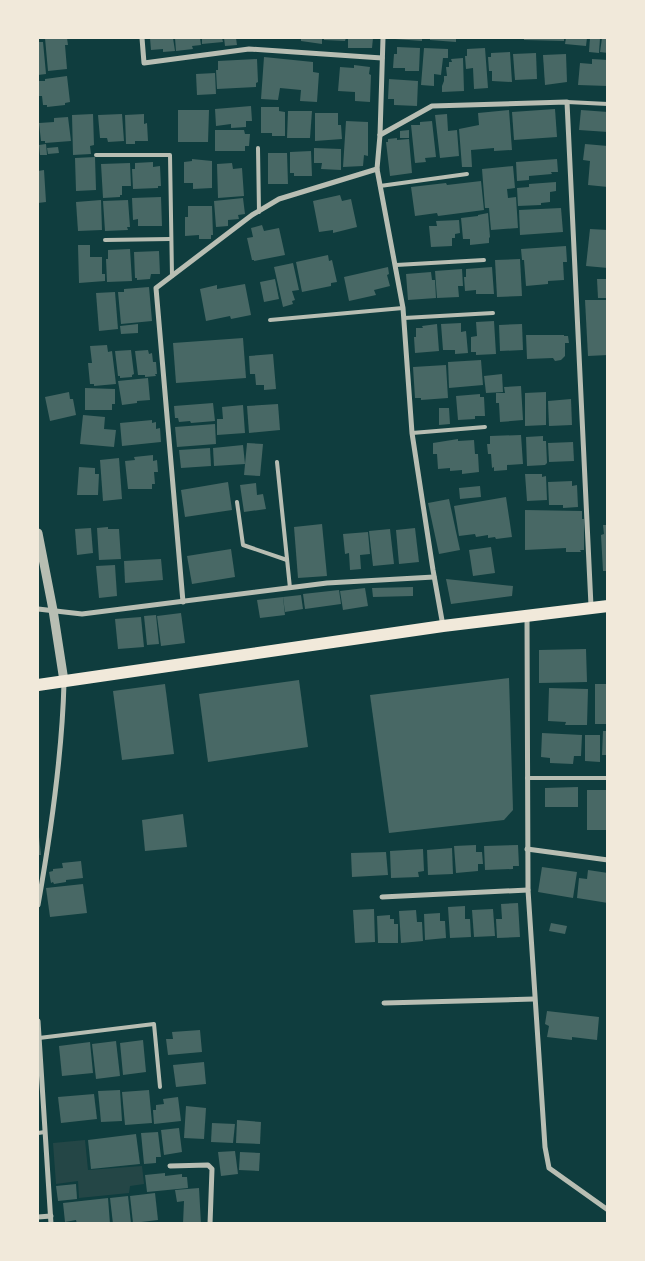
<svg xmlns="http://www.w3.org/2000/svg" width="645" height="1261" font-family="'Alegreya Sans',sans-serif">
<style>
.green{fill:#244646}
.building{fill:#486865}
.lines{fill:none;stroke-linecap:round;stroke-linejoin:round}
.service{stroke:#b8beb3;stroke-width:4}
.minor{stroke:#b8beb3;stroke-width:5}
.tertiary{stroke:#b8beb3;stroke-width:9}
.primary{stroke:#f1e9da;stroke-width:12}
</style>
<rect width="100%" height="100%" fill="#0f3d3e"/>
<path class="green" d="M85 1140 88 1170 142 1166 144 1184 130 1186 129 1193 79 1198 78 1181 56 1184 53 1143Z"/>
<g class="building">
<path d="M45 38H67L68 45H65L67 69 48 71Z"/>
<path d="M150 38H173L175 51 163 52V49L151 50Z"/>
<path d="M175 38H200L201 45 192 46 193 49 176 51Z"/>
<path d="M202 38H222L223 42 202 44Z"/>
<path d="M224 38H236L237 45 225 46Z"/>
<path d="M301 38H322V44L301 41Z"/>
<path d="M324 38H346L345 41 324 40Z"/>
<path d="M348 38H373L372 48H348Z"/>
<path d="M395 38H422V41L395 39Z"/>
<path d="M430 38H456V42L430 40Z"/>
<path d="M524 38H564V41L524 40Z"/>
<path d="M566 38H587L586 46 565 44Z"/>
<path d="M590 38H600L599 53 589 52Z"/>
<path d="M602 38H608V53L600 52Z"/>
<path d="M38 42H43L46 74 38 75Z"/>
<path d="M397 47 420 48 419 71H405V68H393L394 54H397Z"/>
<path d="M424 48 448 49V58H443L441 75 434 74V86L421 85Z"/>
<path d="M485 48 488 88 474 89 473 68 466 69 465 56H467V49Z"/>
<path d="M510 52 512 82 492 81V71H489L488 57H491V53Z"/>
<path d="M536 53 537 79 515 80 513 54Z"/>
<path d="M566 54 567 82 545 85 543 55Z"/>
<path d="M264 57 313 62V72L319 73 317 102 300 101 301 90 280 88 278 100 261 99Z"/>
<path d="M463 58 464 91 442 92V86L444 81V76H447L446 67H449V62H452L451 59Z"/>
<path d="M257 59 258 82 256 83V87L217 89 216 70H218V61Z"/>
<path d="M592 59 608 60V86L578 85 580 63 592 64Z"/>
<path d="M354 65 370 67 369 74 371 75 370 102 355 101V92L338 91 340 67 354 68Z"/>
<path d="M215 73 216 94 197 95 196 74Z"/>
<path d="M67 76 70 102 65 103V105L47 107V105H43L42 96H38V81H45V79Z"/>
<path d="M389 79 418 81 417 106 394 105V99H388Z"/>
<path d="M251 106 252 121H246V127L231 128V124L216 126 215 109Z"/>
<path d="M261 107H279V111L285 112V136H272V133H261Z"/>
<path d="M555 109 557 137 514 140 512 112Z"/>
<path d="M178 110H209L208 142H178Z"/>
<path d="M509 110 512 150 494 151V148L471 150 472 167H462L459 129 479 125 478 113Z"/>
<path d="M581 110 608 112V132L579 130Z"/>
<path d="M288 111H312L310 138H287Z"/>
<path d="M315 113H338V125H341L342 139 315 141Z"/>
<path d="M93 114 94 145 90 146 91 154 73 155 72 115Z"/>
<path d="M122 114 124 141 108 142 107 138H100L98 115Z"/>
<path d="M144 114V124L147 123 148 141H135V144H126L125 115Z"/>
<path d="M447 114 448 131 457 130 459 156 440 158 435 115Z"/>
<path d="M68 117 71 141 45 143V141H41L39 123 54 122V118Z"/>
<path d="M346 121 368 122V156L364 155 363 166 343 167Z"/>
<path d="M432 121 436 157 425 158 426 162 415 163 411 125H420V122Z"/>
<path d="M215 130H244L245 134H250L249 146H245V151H215Z"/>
<path d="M409 130V138H400V131Z"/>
<path d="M397 138V140L409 139 412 173 390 176 386 142H388V139Z"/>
<path d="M46 144 47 155H40L39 145Z"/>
<path d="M585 144 608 146V187L588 185 590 161 583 160Z"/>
<path d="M58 147 59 153 48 154 47 148Z"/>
<path d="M314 148 341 149V170L321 169 322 163H314Z"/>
<path d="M311 151 312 176H294V173H290V152Z"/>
<path d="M268 153H287L288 184H268Z"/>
<path d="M95 157 96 190 76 191 75 158Z"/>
<path d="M192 159 212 161V188L193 189V183H184V162L192 161Z"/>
<path d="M557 159 558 172H551L552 174 529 176V180L517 181 516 162Z"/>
<path d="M153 162V167L160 166 161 186H158V188L133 189 132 169H135V163Z"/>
<path d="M130 163 131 186H122V195H120V197L103 198 101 164Z"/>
<path d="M232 163 233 169 242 168 244 196 218 198 217 164Z"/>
<path d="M513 166 515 188 507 189 508 198 516 197 518 228 491 230 489 208H485L482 169Z"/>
<path d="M44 170 46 202 38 203V171Z"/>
<path d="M481 181 484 210 438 216 437 213 415 216 411 187 446 183 447 185Z"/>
<path d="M556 182V191L550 192V202L541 203V205L518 206 517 188 529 187V184Z"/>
<path d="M340 195 342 201 351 199 357 227 333 233V230L319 232 313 201Z"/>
<path d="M161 197 162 226H138V219L133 220 132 198Z"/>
<path d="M243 198 245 214 238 215 239 219 228 220V226L216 227 214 201Z"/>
<path d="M101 200 102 230 78 231 76 202Z"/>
<path d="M128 200 130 227H127L128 230 105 231 103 201Z"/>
<path d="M188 206H212L213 235H211V239H199V235L185 236V217H188Z"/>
<path d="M561 208 563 232 520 235 519 210Z"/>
<path d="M488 213 490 237 489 238V243L470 245V239H463L461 218 478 216V215Z"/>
<path d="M459 220 460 233 455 234V238H452V246L431 247 429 226H437L436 221Z"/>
<path d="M262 225 264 231 279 228 285 255 254 261V260H252L247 238 253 237 251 228Z"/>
<path d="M590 229 608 230V268L586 266Z"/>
<path d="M78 245H90V257H102V274H105V281L79 283Z"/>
<path d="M566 246 567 262H563L564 280 548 281V284L526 286 524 260H522L521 249Z"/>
<path d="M130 249 132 281 107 282 106 259H108V250Z"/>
<path d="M159 251 160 274H151L150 279 137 280V278H135L134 252Z"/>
<path d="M328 255 329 261 332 260 337 282 331 283V286L302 292 296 262Z"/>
<path d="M520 259 522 296 497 297 495 260Z"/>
<path d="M293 263 299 290 292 291 295 300 292 301 293 304 283 307 274 267Z"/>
<path d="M388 267 389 274 387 275 390 286 374 290 376 295 349 301 344 277Z"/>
<path d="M492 267 494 294H476V290L465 291 464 277H466V269Z"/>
<path d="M462 269 463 286H458L459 297 437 298 435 271Z"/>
<path d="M431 272 432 280H435L436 298 408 300 406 274Z"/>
<path d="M275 279 279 299 264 302 260 282Z"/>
<path d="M597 279H608V298H598Z"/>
<path d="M245 284 251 315 231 319 230 316 206 321 200 289 217 285V289Z"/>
<path d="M149 287 152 321 121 324 118 292H124V289Z"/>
<path d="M115 292 118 329 99 331 96 293Z"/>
<path d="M585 300H608V355L588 356Z"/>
<path d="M494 321 496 354 476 355V352H471V337L477 336 476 322Z"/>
<path d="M461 323V332L466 331 468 353 455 354V350H443L441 324Z"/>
<path d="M138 324V333L121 334 120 326Z"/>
<path d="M437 324 439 351 415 353 414 337H416V328H423L422 326Z"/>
<path d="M522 324 523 350 500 351 499 325Z"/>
<path d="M526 335H564V336H568L569 343H565V356L561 360 555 361 553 358 527 359Z"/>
<path d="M243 338 246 378 176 383 173 343Z"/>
<path d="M107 345 108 352 112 351 116 384 94 386V384H90L88 363H92L90 346Z"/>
<path d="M131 350 134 374 132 375V377L120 378V376H118L115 351Z"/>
<path d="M148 350 149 354 152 353 153 362H156L157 374H155L156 376 145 377V375H138L135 351Z"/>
<path d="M273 354 276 389 264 390V385H256L255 374H250L249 356Z"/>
<path d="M481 360 483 385 449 388 448 362Z"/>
<path d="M446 365 448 398 421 400V398H415L413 367Z"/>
<path d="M502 374 503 392 486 393 484 376Z"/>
<path d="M148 378 150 400 137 401V403L122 405 118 381Z"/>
<path d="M521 386 523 420 500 422 499 403H496V393H505L504 387Z"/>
<path d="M85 388 115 389V404H112V410H85Z"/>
<path d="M69 392 70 399H73L76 415 50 421 45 397Z"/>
<path d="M546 392V425L525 426V393Z"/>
<path d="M480 394V397H484L485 416H475V419L458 420 456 396Z"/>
<path d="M571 399 572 425 549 426 548 401Z"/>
<path d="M213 403 215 421 191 423 190 421 179 422 178 418H175L174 406Z"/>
<path d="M278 404 280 430 249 433 247 406Z"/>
<path d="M243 405 245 433 217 435V419H223L222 407Z"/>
<path d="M439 408H449L450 424 439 425Z"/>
<path d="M83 415 105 417 104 429 116 430 114 447 80 444Z"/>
<path d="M152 420V423L156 422V429L160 428 161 442 122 446 120 423Z"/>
<path d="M215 424 216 444 177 447 175 427Z"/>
<path d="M521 435 523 464 507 465V470L494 471V467L492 468 491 454H488L487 444H490V436Z"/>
<path d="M543 436V441H546L547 463 545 465 527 466 526 437Z"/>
<path d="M458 439V441L474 440 475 454H478L479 472 462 474V470L450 471V468L438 469 437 454H433V443Z"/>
<path d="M573 442 574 461 549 462 548 443Z"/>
<path d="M247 443 263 444 260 476 244 475Z"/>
<path d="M243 445 245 464 214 466 213 448Z"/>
<path d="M210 448 211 466 181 468 179 450Z"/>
<path d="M153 455V461L157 460 158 472H154L155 484H152V489H128L125 461 135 460 134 457Z"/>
<path d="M119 458 122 499 103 501 100 460Z"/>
<path d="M79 467 95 468V474H99L98 495H77Z"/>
<path d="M525 474H542V477L546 476 547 500 527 501Z"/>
<path d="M572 481V486L577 485 578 507 563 508V505H549L548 482Z"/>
<path d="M228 482 232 510 185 517 181 490Z"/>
<path d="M256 483 257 495 263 494 266 509 244 512 240 485Z"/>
<path d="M480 486 481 497 460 499 459 488Z"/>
<path d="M506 497 512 537 496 539 495 537 488 538V535L476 537 475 534 459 536 454 506Z"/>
<path d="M449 499 460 550 439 554 428 503Z"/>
<path d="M525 510 582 511V519H584V550H580L581 552H566V548L525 550Z"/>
<path d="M322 524 327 576 298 578 294 527Z"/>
<path d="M603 525H608V571H603L601 535 604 534Z"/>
<path d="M108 527V529H119L121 559 99 560 97 528Z"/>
<path d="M91 528 93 553 77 555 75 529Z"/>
<path d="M415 528 419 562 399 564 396 530Z"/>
<path d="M390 529 394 564 373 566 369 531Z"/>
<path d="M368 532 370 554 360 555 361 569 350 570 349 553 345 554 343 534Z"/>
<path d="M491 547 495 573 473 576 469 550Z"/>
<path d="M231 549 235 577 192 584 187 556Z"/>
<path d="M161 559 163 580 125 583 124 561Z"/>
<path d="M115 565 117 596 99 598 96 566Z"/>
<path d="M446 579 513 586 512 596 451 604Z"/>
<path d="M413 587V596L373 597 372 588Z"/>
<path d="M365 588 368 606 343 610 340 591Z"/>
<path d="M339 590 341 604 305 609 303 594Z"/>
<path d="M301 595 303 609 285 612 283 597Z"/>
<path d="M283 597 285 615 260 618 257 600Z"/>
<path d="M181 613 185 643 161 646 157 616Z"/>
<path d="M156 615 159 644 147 645 144 616Z"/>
<path d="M141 617 144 647 118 649 115 619Z"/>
<path d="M586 649 587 682 539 683V650Z"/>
<path d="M509 678 513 810 504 820 389 833 370 695Z"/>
<path d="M299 680 308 747 208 762 199 694Z"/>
<path d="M165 684 174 754 122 760 113 691Z"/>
<rect x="595" y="684" width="13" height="40"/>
<path d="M549 688 588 689 587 725H565L566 722 548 721Z"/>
<path d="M603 731H608V755H602Z"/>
<path d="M542 733 582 735 581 756H574L573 764 550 763V758L541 757Z"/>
<path d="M585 735H600V762L585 761Z"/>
<path d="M578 787V807H545V788Z"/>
<rect x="587" y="790" width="21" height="40"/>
<path d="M183 814 187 847 145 851 142 820Z"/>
<path d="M39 837 41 855H38V838Z"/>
<path d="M476 845V852H482L483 864H478V871L456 873 454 846Z"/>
<path d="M518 845 519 866H513V869L485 870 484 846Z"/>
<path d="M452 848 453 874 428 875 427 850Z"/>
<path d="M423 849 424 871 418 872 419 877 391 878 390 851Z"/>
<path d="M386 852 388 875 352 877 351 853Z"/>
<path d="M81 861 83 878 66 880V882L54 884 53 882 51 883 49 872 53 871V869L63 868 62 863Z"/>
<path d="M542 867 577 872 573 898 538 892Z"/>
<path d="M588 870 608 873V903L577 898 579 878 587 879Z"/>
<path d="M83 884 87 913 50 917 46 888Z"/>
<path d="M518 903 520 937 497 938 496 919H502L501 904Z"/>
<path d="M465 906V919H470L471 937 450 938 448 907Z"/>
<path d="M374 909 375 942 355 943 353 910Z"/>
<path d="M493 909 495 936 474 937 472 910Z"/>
<path d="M416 910 417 922H422L423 941 401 943 399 911Z"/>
<path d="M440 913V921H445L446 938 425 940 424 914Z"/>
<path d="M390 915V919H394V924H398V943H378L377 916Z"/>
<path d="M551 923 567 926 565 934 549 931Z"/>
<path d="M547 1011 599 1017 597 1040 572 1037V1040L547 1037 549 1026 545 1024Z"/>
<path d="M200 1030 202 1052 168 1055 166 1039H173L172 1032Z"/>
<path d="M143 1040 146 1072 123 1075 120 1043Z"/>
<path d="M116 1041 120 1076 96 1079 92 1044Z"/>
<path d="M90 1042 93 1073 62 1076 59 1046Z"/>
<path d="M204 1062 206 1084 176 1087 173 1065Z"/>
<path d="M120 1090 122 1121 101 1122 98 1091Z"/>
<path d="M149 1090 152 1123 125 1125 122 1092Z"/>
<path d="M94 1094 97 1119 61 1123 58 1097Z"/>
<path d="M178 1097 181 1121 154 1124 153 1110H156V1105L164 1104 163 1099Z"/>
<path d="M186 1106 206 1108 204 1139 184 1138Z"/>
<path d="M237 1120 261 1122 260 1144 236 1143Z"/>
<path d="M212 1123 235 1124 233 1143 211 1142Z"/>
<path d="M179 1128 182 1152 164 1155 161 1130Z"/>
<path d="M158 1132 161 1157H156V1163L144 1164 141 1133Z"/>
<path d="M136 1134 140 1164 91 1169 88 1140Z"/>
<path d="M235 1151 238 1174 221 1176 218 1152Z"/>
<path d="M240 1152 260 1153 259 1171 239 1170Z"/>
<path d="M165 1173V1176L182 1174V1177H187L188 1188 147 1192 145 1175Z"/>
<path d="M76 1184 77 1199 58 1201 56 1186Z"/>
<path d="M199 1188 201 1224H183L184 1201 177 1202 175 1190Z"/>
<path d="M155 1193 158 1220 133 1223 130 1196Z"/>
<path d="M128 1196 131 1223 113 1224 110 1198Z"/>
<path d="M108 1198 110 1224H77L76 1220 65 1222 63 1203Z"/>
</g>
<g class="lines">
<g class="service">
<path d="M567 102 608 104"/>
<path d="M258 148 259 212"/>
<path d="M96 155H170L172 276"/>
<path d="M380 186 467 174"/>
<path d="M105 240 170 239"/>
<path d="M396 265 484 260"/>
<path d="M404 318 493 313"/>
<path d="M270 320 403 308"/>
<path d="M412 433 485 427"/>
<path d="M277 462 290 588"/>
<path d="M237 502 243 545 287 560"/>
<path d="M527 778H608"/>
<path d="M39 1038 154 1024 160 1087"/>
<path d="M38 1133 45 1132"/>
</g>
<g class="minor">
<path d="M142 38 144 63 249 49 382 58"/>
<path d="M383 38 380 135 377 169 403 308 412 433 433 570 443 626"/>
<path d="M380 135 432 106 567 102 591 606"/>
<path d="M183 602 156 288 252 215 279 199 377 169"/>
<path d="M38 609 82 614 327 583 434 577"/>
<path d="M527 616 528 890 545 1147 549 1168 608 1210"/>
<path d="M527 849 608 860"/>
<path d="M382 897 528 890"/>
<path d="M38 905C51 832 62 758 64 683"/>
<path d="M384 1003 534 999"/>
<path d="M38 1021 51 1224"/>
<path d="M170 1166 208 1165 212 1169 210 1224"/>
<path d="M38 1217 51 1216"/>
</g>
<path class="tertiary" d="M38 533 53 610 64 681"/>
<path class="primary" d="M38 685 443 626 608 606"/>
</g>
<rect width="645" height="1261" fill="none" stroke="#f1e9da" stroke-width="78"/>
</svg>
